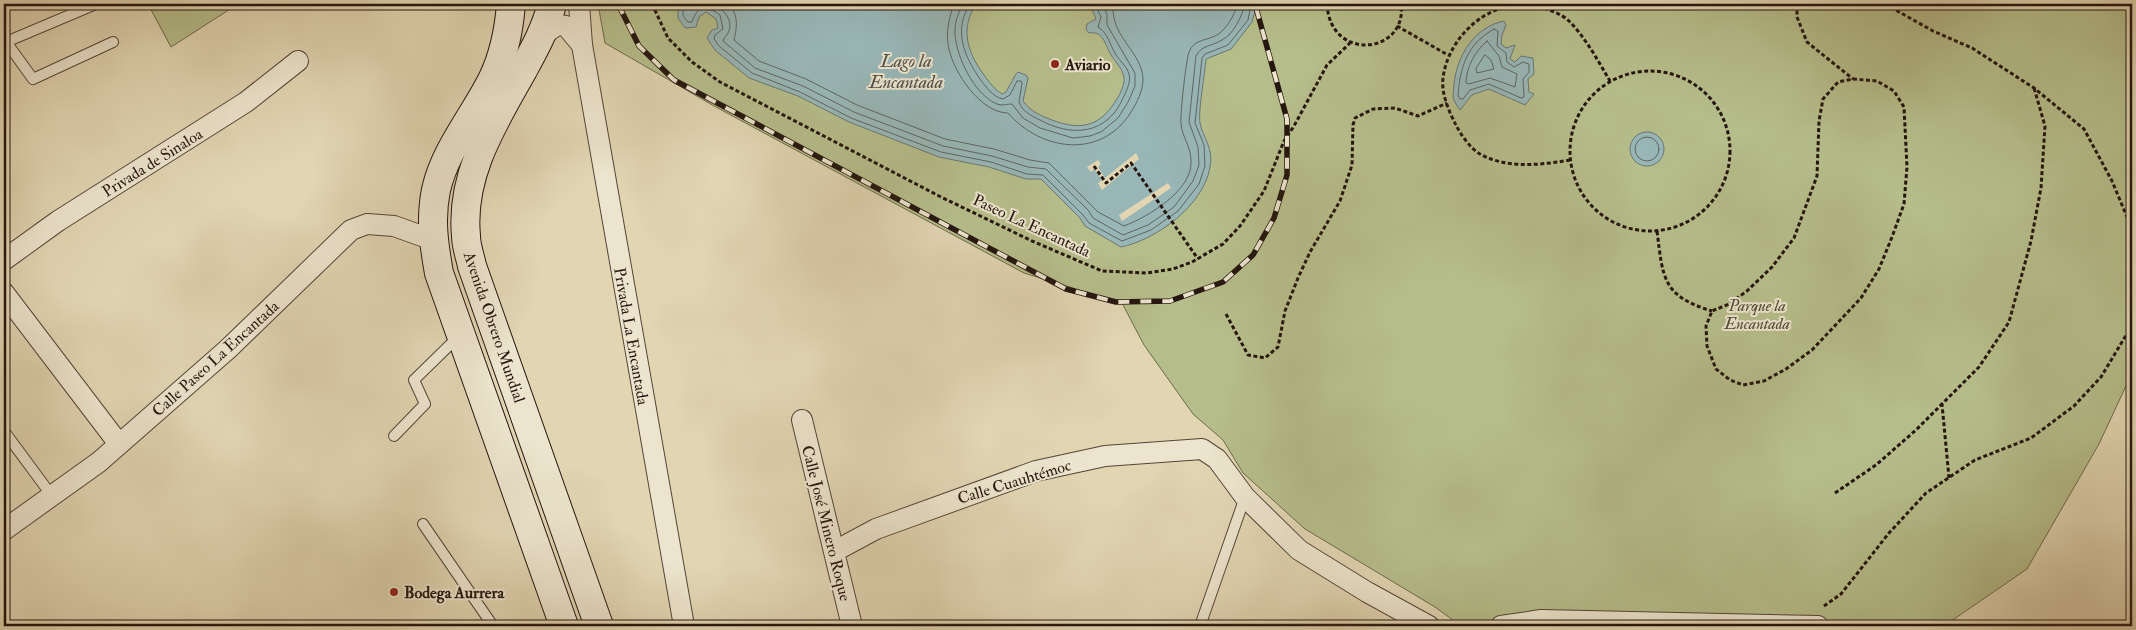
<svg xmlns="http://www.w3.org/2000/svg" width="2136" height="630" font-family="'IM FELL Double Pica',serif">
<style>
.green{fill:#b5bd8a;stroke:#6d6a4c}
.water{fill:#98b6b6;stroke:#6a7673}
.pier{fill:#e1d5b2}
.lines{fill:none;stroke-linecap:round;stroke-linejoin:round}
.shore{stroke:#5e6662;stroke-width:1}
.lane-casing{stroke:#544638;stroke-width:12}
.street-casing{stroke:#544638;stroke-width:22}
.secondary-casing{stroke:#25160f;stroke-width:30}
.path{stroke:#25160f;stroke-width:3;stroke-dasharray:4 2.5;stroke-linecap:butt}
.lane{stroke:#ece4cd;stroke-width:10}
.street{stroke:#ece4cd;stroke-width:20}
.secondary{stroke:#ece4cd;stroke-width:28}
.rail-casing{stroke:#25160f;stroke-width:5.5}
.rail{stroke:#ece4cd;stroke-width:4;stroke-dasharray:11;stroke-linecap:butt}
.poi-dot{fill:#8f2418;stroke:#ece4cd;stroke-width:2}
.labels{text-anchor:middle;stroke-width:4;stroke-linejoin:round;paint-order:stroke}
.poi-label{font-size:16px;font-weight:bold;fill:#25160f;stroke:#ece4cd;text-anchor:start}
.street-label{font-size:16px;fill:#25160f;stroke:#ece4cd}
.park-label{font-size:16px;font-style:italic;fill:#504834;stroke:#ece4cd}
.water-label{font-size:18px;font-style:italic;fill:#4d4e49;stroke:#ece4cd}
</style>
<rect width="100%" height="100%" fill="#e1d5b2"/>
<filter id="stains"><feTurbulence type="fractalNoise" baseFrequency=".004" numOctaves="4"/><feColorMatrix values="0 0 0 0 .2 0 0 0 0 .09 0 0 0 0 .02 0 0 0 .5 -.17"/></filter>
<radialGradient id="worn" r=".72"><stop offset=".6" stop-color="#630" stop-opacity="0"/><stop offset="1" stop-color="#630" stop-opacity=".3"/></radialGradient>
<g class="green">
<path d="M148 4H238L171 47Z"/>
<path d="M598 4H2132V373L2099 444 2027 569 1944 626H1461L1435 607 1305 529 1243 473 1223 440 1193 414 1144 345 1122 303 1024 273 714 106 605 43Z"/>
</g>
<g class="water">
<path d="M678 4H976C960 29 967 52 984 75 989 82 995 90 1002 94L1006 92 1016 74 1018 72 1026 75 1028 78 1023 101C1030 111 1041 116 1052 120 1081 131 1100 127 1117 99 1120 94 1125 84 1124 78 1123 68 1113 60 1109 51 1104 41 1102 31 1089 33L1086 29 1087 24 1096 19 1090 4H1257L1252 22 1231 49 1206 59C1205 73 1198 111 1200 123 1203 138 1214 148 1210 167 1204 205 1156 240 1121 247L1085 226 1080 218 1041 179H1026L989 167 939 157 849 122 798 96 749 78 715 50 707 38 712 30 718 28 716 19 706 12 699 17 696 27 685 28 678 18Z"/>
<path d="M1504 21 1506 25 1502 35 1501 44 1506 48 1515 45 1510 59 1515 62 1521 56 1533 58 1534 74 1528 79 1529 92 1534 94 1525 105 1489 89 1472 95 1460 110C1458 107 1455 103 1454 100 1452 96 1454 89 1454 84 1457 56 1474 27 1504 21Z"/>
<circle cx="1647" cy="149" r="17"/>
</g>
<g class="pier">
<path d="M1136 153 1139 159 1102 190 1098 183 1102 180 1094 169 1091 172 1087 167 1098 160 1101 164 1098 167 1105 178Z"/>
<path d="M1168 183 1171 188 1122 221 1119 215Z"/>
</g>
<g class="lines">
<g class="shore">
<path d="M683 4V16L688 22H692C698 4 706 5 720 15L723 29 715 35 714 39 719 46 752 73 800 92 851 118 941 152 991 162 1027 174 1043 175 1083 215 1089 223 1122 241 1151 230 1178 211 1199 184 1205 166 1204 145 1195 123 1202 58 1205 54 1228 45 1248 20 1251 4"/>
<path d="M715 4C723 10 733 19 729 31 727 36 724 37 723 41L755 68 803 86 854 112 943 146 992 156 1028 167 1046 169 1088 210 1093 218 1123 235 1148 225 1174 207 1193 181 1199 165 1198 147 1189 122 1196 56C1201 45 1213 46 1222 40 1234 34 1242 16 1245 4"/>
<path d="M728 4C739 14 737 27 734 40L759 61 806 79 857 105 945 139 994 149 1030 160 1049 163 1098 212 1124 226C1148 217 1193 190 1191 161 1191 146 1182 137 1181 124 1180 114 1186 61 1189 52 1194 38 1210 41 1220 33 1229 25 1235 14 1237 4"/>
<path d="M954 4C949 19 945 33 949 49 954 73 981 113 1008 113 1042 152 1102 159 1131 112 1137 103 1143 90 1143 80 1143 58 1121 42 1115 22 1113 16 1114 10 1111 4"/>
<path d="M963 4C959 11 955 21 955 30 954 53 974 95 997 104 1002 106 1007 104 1012 104L1023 118 1040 128 1073 138 1090 136 1101 132 1118 118 1128 102 1135 86V73L1107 25V14L1102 4"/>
<path d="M970 4C953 30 964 56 980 79 986 87 993 97 1003 99L1010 95 1017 81H1021L1022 83 1019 102C1022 111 1030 115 1038 119 1072 138 1108 135 1124 96 1127 89 1131 82 1129 74 1127 67 1120 61 1116 55 1110 45 1108 33 1098 27L1101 17 1095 4"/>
<path d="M1494 29 1498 31 1497 46 1506 53 1507 62 1514 67 1523 62 1529 64V72L1523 79 1524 97 1521 98 1489 84 1470 90 1463 99H1460L1458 96C1460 67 1467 44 1494 29Z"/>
<path d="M1487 41 1499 56 1502 67 1517 74 1515 87 1490 78 1469 84 1466 83C1466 68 1475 51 1487 41Z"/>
<path d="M1485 55 1491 60 1494 69 1477 73 1476 69Z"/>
<circle cx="1647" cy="149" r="12"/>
</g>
<g class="lane-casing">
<g id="lane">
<path d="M4 39 33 79 113 42"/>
<path d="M6 42 96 4"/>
<path d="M4 431 52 496"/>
<path d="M394 436 425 404 414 380 460 335"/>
<path d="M423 524 493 626"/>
<path d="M1200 626 1245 497"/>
</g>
</g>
<g class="street-casing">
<g id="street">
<path d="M579 4 582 45 684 626"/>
<path d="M542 36 557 25 566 26 582 45"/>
<path d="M4 260 58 221 246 102 298 61"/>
<path d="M4 293 119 444"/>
<path d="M802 420 852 626"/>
<path d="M4 530 99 462 228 349 351 230 367 224 394 226 433 240"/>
<path d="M835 551 876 529 1036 471 1105 456 1202 449 1217 459 1245 497 1299 550 1367 592 1429 626"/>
<path d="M1501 626 1541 620 1818 626"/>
</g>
</g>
<g class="secondary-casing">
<g id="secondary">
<path d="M511 4C509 29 504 55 493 78 475 115 445 149 436 190 430 219 434 245 439 273L564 626"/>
<path d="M552 4C546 28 535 48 523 70 494 122 460 174 466 236 466 246 470 256 472 266L599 626"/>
</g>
</g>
<g class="path">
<path d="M652 4 668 38 692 62 720 82 939 196 1032 241 1102 271 1147 273 1173 269 1192 262 1223 244 1240 226 1264 191 1284 141 1294 126 1327 65 1350 43"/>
<path d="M1327 4C1330 63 1408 54 1401 4"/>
<path d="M1797 4V17L1807 42 1853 79"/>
<path d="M1885 4 1933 31 1972 48 2034 88 2084 129 2112 181 2132 229"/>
<path d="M1397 26 1448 55"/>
<circle cx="1650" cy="151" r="80"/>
<path d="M1853 79 1877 81 1894 91 1904 107 1907 167 1904 204 1892 237 1879 269 1861 298 1812 350 1786 369 1764 381 1743 385 1730 380 1716 369 1707 346 1706 326 1712 311 1729 304 1747 291 1772 267 1794 238 1817 176 1819 121 1823 99 1838 82Z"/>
<path d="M1570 160C1541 165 1507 169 1480 154 1470 148 1461 135 1456 125 1449 112 1441 93 1443 78 1448 38 1486 2 1527 5 1541 7 1558 11 1569 21 1586 38 1598 61 1610 81"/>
<path d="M1094 166 1106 183 1131 163 1198 259"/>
<path d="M1657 231C1663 278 1662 296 1712 311"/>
<path d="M1226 314 1248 355 1265 358 1278 347 1285 311 1298 278 1310 252 1340 201 1352 165 1353 125 1355 118 1373 109 1395 108 1418 116 1447 103"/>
<path d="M1949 478 1942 404 1979 367 2009 322 2031 241 2041 188 2045 126 2034 88"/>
<path d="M1835 493 1876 465 1916 430 1942 404"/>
<path d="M1824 606 1841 594 1889 533 1926 493 1975 460 2031 438 2074 406 2101 377 2128 332 2132 319"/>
</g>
<use href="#lane" class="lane"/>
<use href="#street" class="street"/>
<use href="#secondary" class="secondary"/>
<g class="rail-casing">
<path id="rail" d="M618 4 639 46 674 80 1066 289 1116 302 1170 301 1223 282 1253 255 1274 218 1287 175V119L1255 4"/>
</g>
<use href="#rail" class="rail"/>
</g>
<g class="poi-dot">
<circle cx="1055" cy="64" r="5"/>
<circle cx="394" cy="592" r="5"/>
</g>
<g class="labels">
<g class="poi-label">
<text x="1065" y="70">Aviario</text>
<text x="404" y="598">Bodega Aurrera</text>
</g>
<g class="street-label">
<text transform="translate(152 162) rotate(-32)" y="6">Privada de Sinaloa</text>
<text transform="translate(1032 225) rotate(25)" y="6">Paseo La Encantada</text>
<text transform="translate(495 327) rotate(71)" y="6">Avenida Obrero Mundial</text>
<text transform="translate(632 336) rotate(80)" y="6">Privada La Encantada</text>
<text transform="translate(215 358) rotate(-42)" y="6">Calle Paseo La Encantada</text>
<text transform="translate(1014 481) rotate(-17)" y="6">Calle Cuauhtémoc</text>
<text transform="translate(827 523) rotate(76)" y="6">Calle José Minero Roque</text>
</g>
<g class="park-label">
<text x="1757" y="311">Parque la<tspan x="1757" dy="18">Encantada</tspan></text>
</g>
<g class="water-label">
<text x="906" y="67">Lago la<tspan x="906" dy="21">Encantada</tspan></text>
</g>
</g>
<rect width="2136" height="630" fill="none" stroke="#e1d5b2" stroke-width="20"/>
<rect x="5" y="5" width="2126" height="620" fill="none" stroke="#25160f" stroke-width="2.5"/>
<rect x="10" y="10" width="2116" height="610" fill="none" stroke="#25160f"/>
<rect width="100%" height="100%" filter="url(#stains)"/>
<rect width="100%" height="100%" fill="url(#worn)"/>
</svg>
